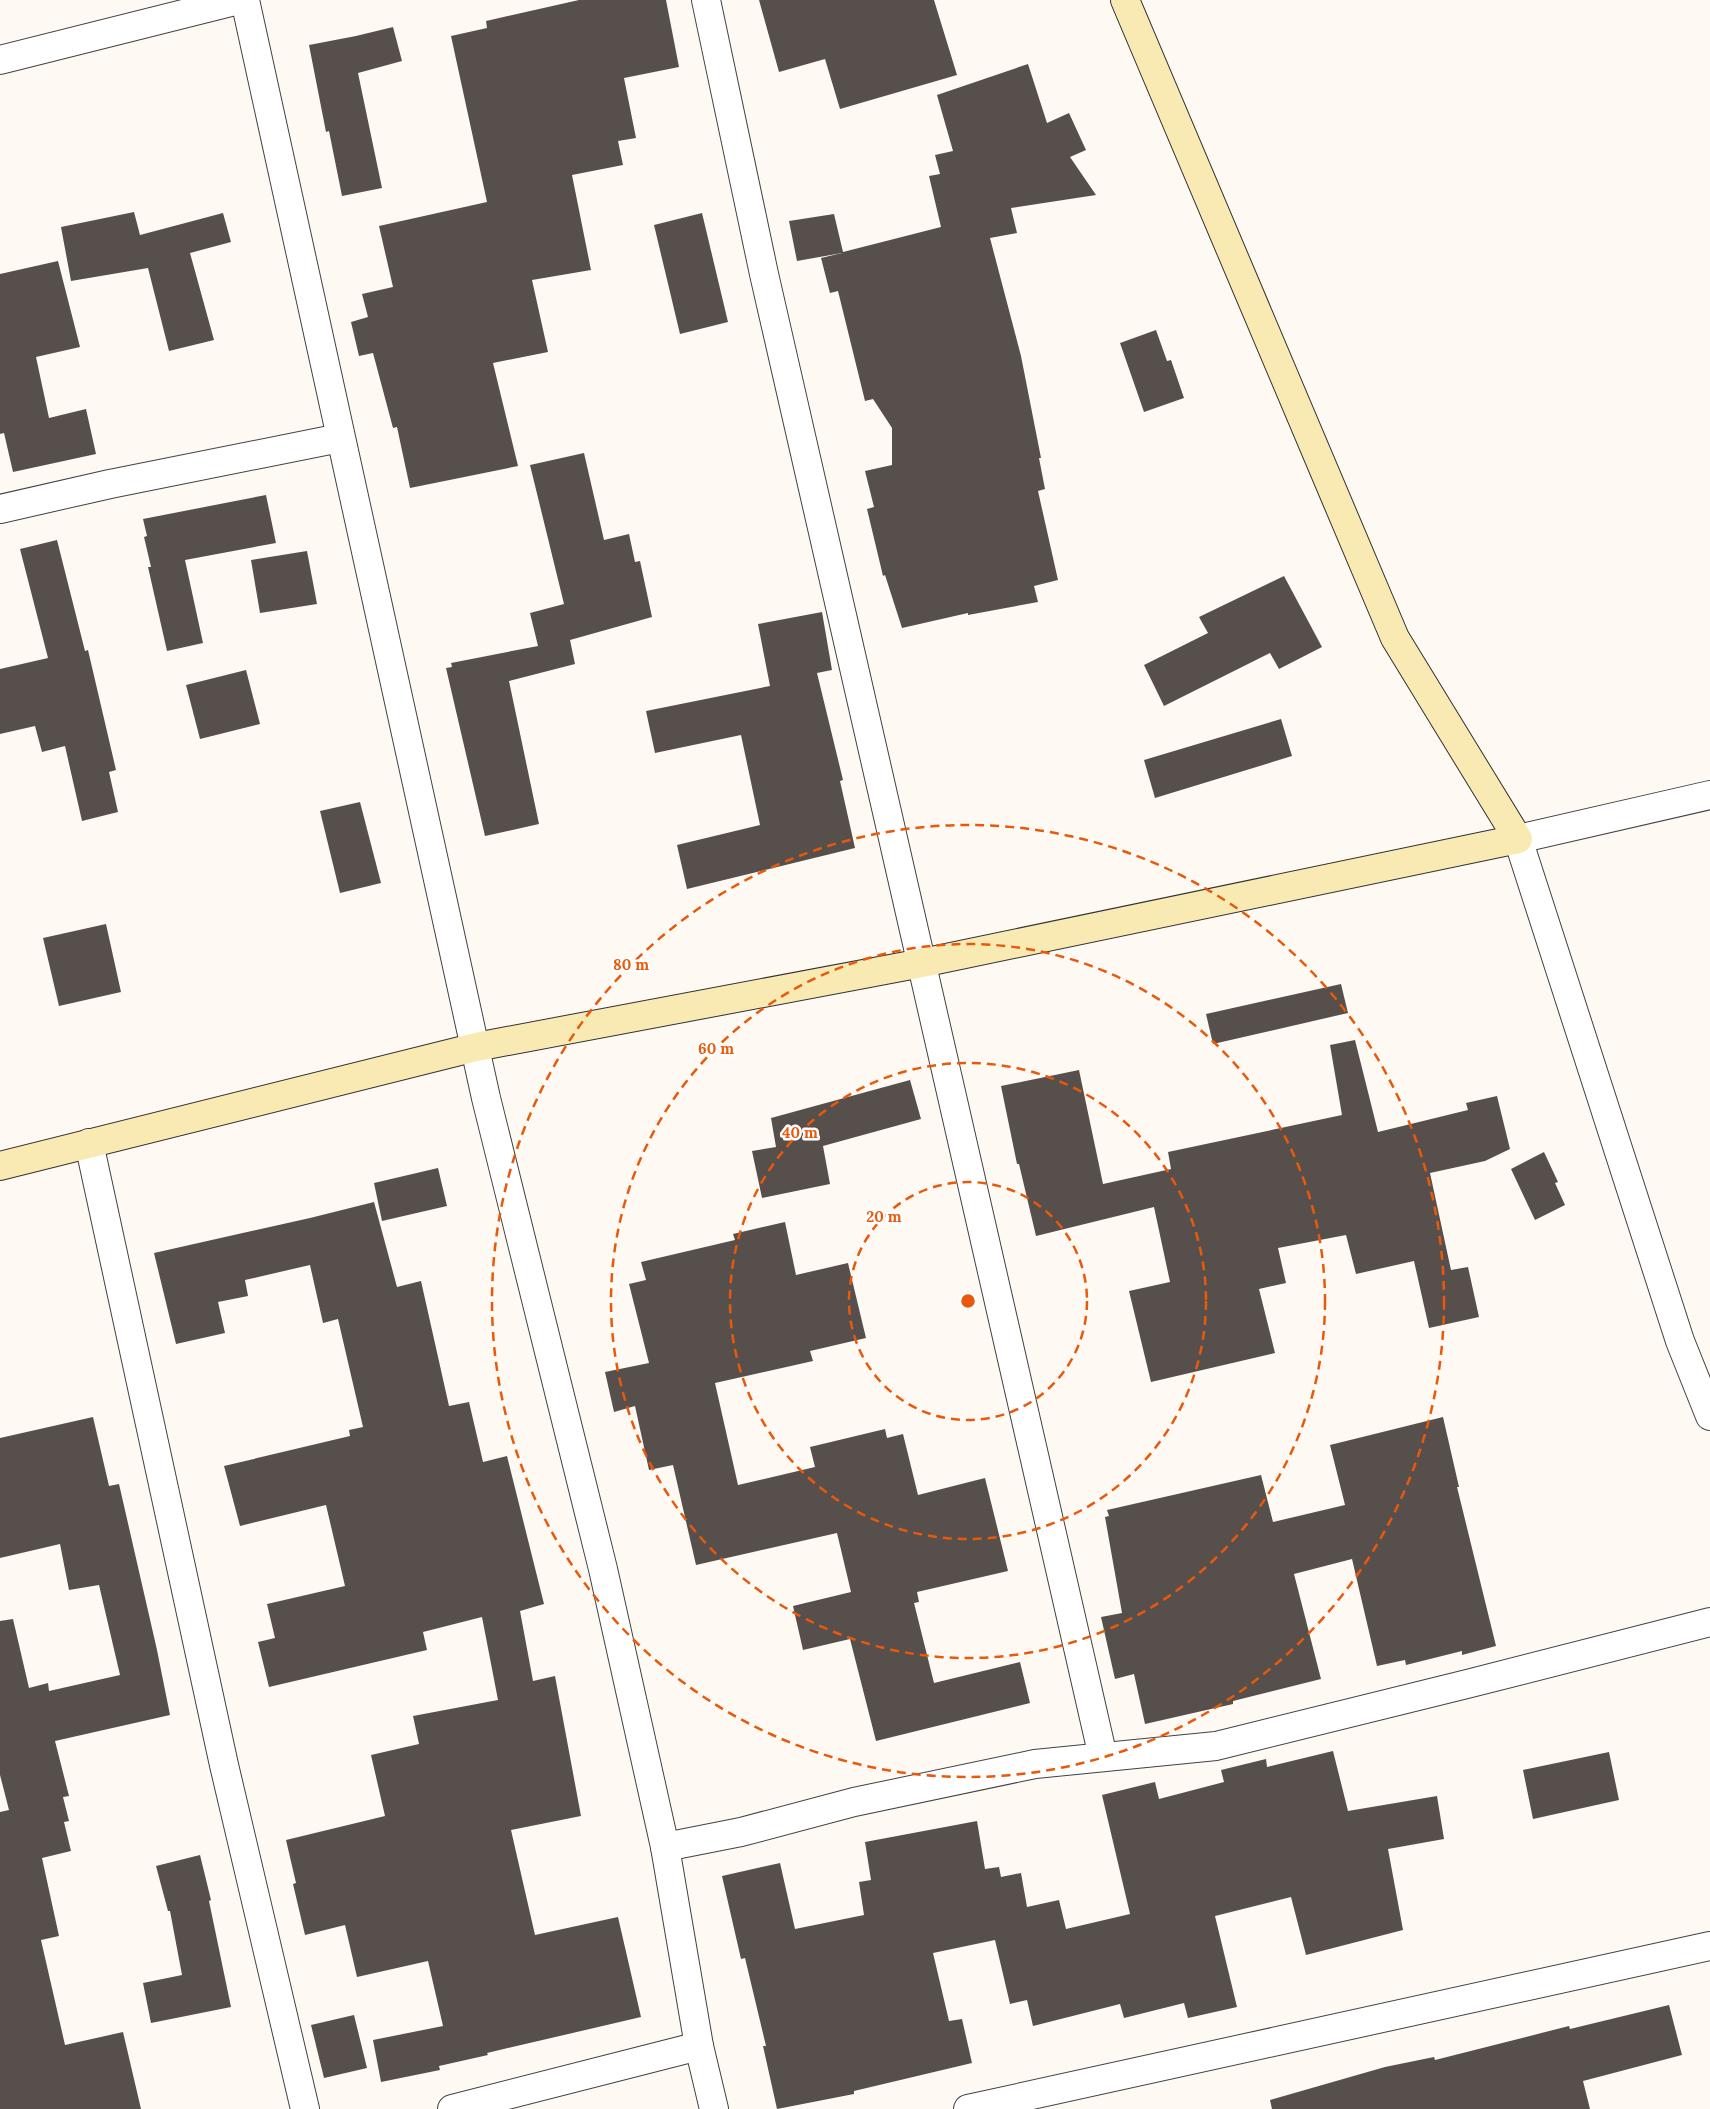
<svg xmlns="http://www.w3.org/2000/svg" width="1710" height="2109" font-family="Lora,serif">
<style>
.building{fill:#574f4c}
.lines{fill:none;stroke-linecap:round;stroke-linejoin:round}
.street-casing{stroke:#424242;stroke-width:30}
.secondary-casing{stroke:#313131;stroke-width:30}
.street{stroke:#fff;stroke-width:28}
.secondary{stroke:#f9e9b2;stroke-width:28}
.ring{fill:none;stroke:#e8590c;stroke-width:2.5;stroke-dasharray:9 6}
.centre{fill:#e8590c;stroke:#fff;stroke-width:2.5}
.ring-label{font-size:15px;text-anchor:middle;font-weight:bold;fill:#e8590c;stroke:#fff;stroke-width:5;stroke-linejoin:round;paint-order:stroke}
</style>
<rect width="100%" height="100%" fill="#fefaf3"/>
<g class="building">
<path d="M579 0H666L679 67 624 78 636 138 618 141 623 165 572 175 591 270 532 280 548 352 493 363 518 466 410 488 397 427 393 428 373 353 359 356 351 322 368 317 362 294 393 287 379 226 487 202 451 36 487 28 486 21Z"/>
<path d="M759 0H934L957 75 840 109 825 59 779 72Z"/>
<path d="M393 27 402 61 358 73 382 188 342 196 329 131 326 132 309 45 356 36Z"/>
<path d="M1028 64 1047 123 1069 113 1086 150 1070 157 1096 195 1011 208 1017 233 990 238 1021 356 1041 458H1039L1045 489 1038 491 1058 580 1034 586 1038 602 968 615V613L902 628 885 575 883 576 867 509 874 507 865 471 892 465V428L873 399 865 401 838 291 830 293 821 258 842 253 797 261 789 221 834 214 843 252 941 227 929 176 940 174 935 155 953 151 937 95Z"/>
<path d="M134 212 140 235 223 213 231 242 190 253 214 340 169 351 148 268 71 281 61 227Z"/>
<path d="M702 213 728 322 680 334 654 225Z"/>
<path d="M58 261 80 347 36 357 49 418 86 409 96 454 13 472 4 433 0 434V274Z"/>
<path d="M1156 330 1167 361 1171 360 1184 398 1144 412 1120 343Z"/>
<path d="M584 453 604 540 629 534 635 562 640 561 652 617 570 640 575 664 509 681 539 824 485 836 446 668 452 667 451 663 538 646 530 613 564 604 530 465Z"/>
<path d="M266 495 276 543 185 560 203 643 167 651 148 567H151L144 537 147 536 143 519Z"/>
<path d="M57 540 85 651 88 650 116 770 109 772 118 812 82 821 65 746 42 752 35 726 0 734V669L48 658 20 549Z"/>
<path d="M307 551 317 604 260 613 251 560Z"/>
<path d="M1284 576 1322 647 1279 669 1270 653 1164 706 1144 665 1208 633 1199 617Z"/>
<path d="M822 612 832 670 817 673 843 780 840 781 855 848 687 889 677 845 760 825 741 735 655 753 646 711 770 686 758 624Z"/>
<path d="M246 670 260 724 200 739 186 685Z"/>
<path d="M1281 719 1292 756 1155 798 1144 760Z"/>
<path d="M360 802 381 883 340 893 320 811Z"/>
<path d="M106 924 121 992 59 1006 43 938Z"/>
<path d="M1341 984 1348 1013 1213 1044 1206 1014Z"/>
<path d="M1355 1040 1378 1132 1468 1110 1466 1103 1497 1096 1510 1149 1485 1161 1430 1173 1451 1270 1468 1267 1479 1317 1429 1328 1414 1261 1356 1274 1346 1235 1278 1248 1286 1283 1259 1289 1275 1353 1151 1382 1129 1291 1170 1282 1154 1207 1036 1236 1019 1164H1017L1001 1086 1079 1070 1103 1184 1171 1169 1168 1152 1342 1115 1330 1045Z"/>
<path d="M910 1080 921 1119 823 1146 830 1184 762 1198 752 1151 776 1147 771 1118Z"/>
<path d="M1544 1152 1558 1182 1555 1183 1565 1205 1535 1220 1511 1169Z"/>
<path d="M438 1168 447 1206 382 1221 374 1183Z"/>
<path d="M374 1202 397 1287 421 1281 449 1406 469 1402 483 1462 507 1456 544 1604 520 1611 533 1681 555 1676 581 1816 511 1830 535 1935 618 1917 641 2017 487 2053 488 2055 439 2066 440 2070 381 2082 373 2040 443 2026 428 1961 357 1977 345 1925 305 1935 293 1884 296 1883 286 1840 385 1816 371 1755 419 1744 413 1716 498 1700 482 1617 423 1632 427 1650 269 1687 258 1642 275 1638 267 1604 345 1586 326 1505 240 1526 224 1466 350 1436 349 1430 363 1427 338 1319 323 1323 310 1265 245 1280 248 1296 218 1302 225 1333 176 1344 154 1253 310 1218Z"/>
<path d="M785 1222 796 1275 848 1263 866 1338 810 1351 813 1361 715 1383 738 1485 815 1467 810 1447 885 1429 887 1438 903 1434 918 1495 985 1478 1008 1571 917 1592 919 1602 914 1603 934 1683 1020 1662 1030 1703 876 1741 850 1639 803 1650 793 1606 851 1592 837 1533 696 1565 673 1465 649 1470 635 1406 614 1412 605 1372 649 1363 629 1284 646 1280 641 1262 735 1240 733 1234Z"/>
<path d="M93 1417 109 1486 119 1484 157 1650 170 1715 55 1741 69 1796 63 1797 69 1821 64 1822 71 1851 42 1858 59 1936 41 1940 65 2045 123 2032 141 2109H0V1812L9 1810 0 1775V1621L13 1619 29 1688 48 1683 49 1691 120 1675 99 1585 69 1590 60 1544 0 1558V1438Z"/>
<path d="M1443 1417 1459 1487H1457L1496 1646 1462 1655V1651L1406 1665 1405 1660 1377 1666 1352 1559 1294 1574 1321 1679 1233 1701V1704L1145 1724 1134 1674 1115 1679 1101 1617 1122 1613 1105 1517 1109 1516 1107 1510 1261 1475 1273 1522 1345 1505 1330 1445Z"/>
<path d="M1333 1751 1348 1811 1437 1796 1444 1839 1388 1849 1403 1930 1306 1955 1291 1897 1215 1916 1237 2007 1188 2018 1184 2003 1124 2018 1120 2004 1033 2026 1027 2000 1010 2004 995 1940 933 1953 949 2021 962 2019 972 2063 854 2091V2094L777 2109 763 2046H766L745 1958 741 1959 722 1876 780 1863 795 1929 864 1915 859 1882 871 1880 865 1842 977 1821 985 1869 999 1867 1001 1877 1021 1873 1027 1907 1059 1900 1066 1929 1130 1914 1102 1795 1155 1782 1159 1799 1224 1782 1221 1770 1266 1759 1267 1767Z"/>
<path d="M1609 1752 1619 1800 1533 1819 1523 1770Z"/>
<path d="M200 1855 211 1900 209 1901 231 2007 151 2023 143 1983 182 1975 170 1911H168L156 1866Z"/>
<path d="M1669 2005 1682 2055 1583 2081 1590 2109H1272L1270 2100 1385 2067 1434 2057 1435 2060 1569 2026 1570 2029Z"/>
<path d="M354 2015 367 2068 324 2078 311 2025Z"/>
</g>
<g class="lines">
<g class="street-casing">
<g id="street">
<path d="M245 0 486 1098 603 1569 665 1847 699 2046 714 2109"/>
<path d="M706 0 764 274 1103 1757"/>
<path d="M0 60 239 0"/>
<path d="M0 509 110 484 335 439"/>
<path d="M1710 795 1518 839 1680 1341 1710 1416"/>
<path d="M89 1143 224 1765 305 2109"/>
<path d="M665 1847 741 1832 854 1802 1035 1764 1216 1746 1467 1684 1710 1622"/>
<path d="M452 2109 699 2046"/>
<path d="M968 2109 1710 1946"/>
</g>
</g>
<g class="secondary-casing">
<path id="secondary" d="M0 1166 476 1047 922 963 1518 839 1395 638 1125 0"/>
</g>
<use href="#street" class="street"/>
<use href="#secondary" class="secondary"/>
</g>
<g class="ring">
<circle cx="968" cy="1301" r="119"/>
<circle cx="968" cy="1301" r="238"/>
<circle cx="968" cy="1301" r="357"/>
<circle cx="968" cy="1301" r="476"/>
</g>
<circle cx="968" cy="1301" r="8" class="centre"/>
<g class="ring-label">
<text x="631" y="970">80 m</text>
<text x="716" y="1054">60 m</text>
<text x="800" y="1138">40 m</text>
<text x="884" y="1222">20 m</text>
</g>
</svg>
